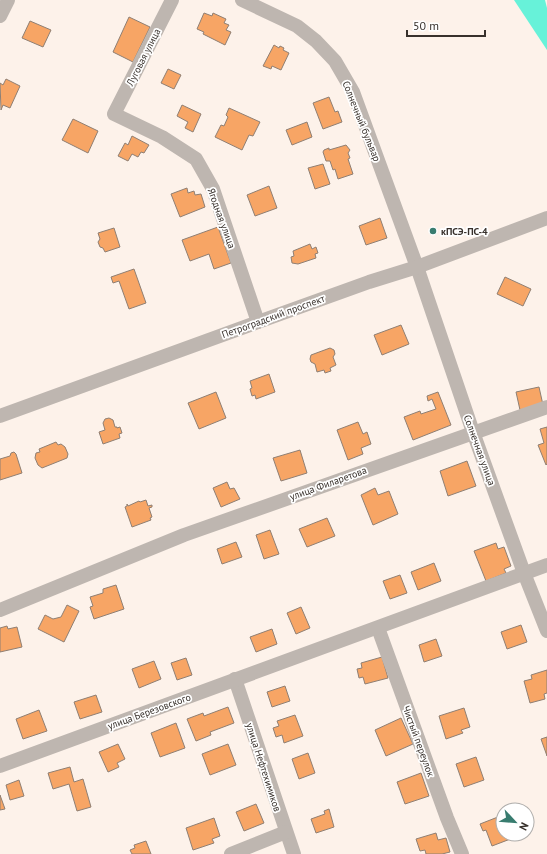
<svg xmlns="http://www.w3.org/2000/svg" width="547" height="854" font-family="'PT Sans',sans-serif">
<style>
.water{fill:#67f2d9}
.building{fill:#f7a565;stroke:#8f7f73}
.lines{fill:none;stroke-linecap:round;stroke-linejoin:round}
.minor{stroke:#beb6b0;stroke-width:14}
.poi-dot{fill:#387c6f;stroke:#fff;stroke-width:1.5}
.labels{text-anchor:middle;stroke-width:3.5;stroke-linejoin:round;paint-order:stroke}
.street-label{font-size:10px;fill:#38312c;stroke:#fff}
.poi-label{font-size:10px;font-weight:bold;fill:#38312c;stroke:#fff;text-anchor:start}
</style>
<rect width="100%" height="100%" fill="#fdf2ea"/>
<path class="water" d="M514 0H545L547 8V50Z"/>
<g class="building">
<path d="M204 13 212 16 213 13 226 19 224 23 229 25 226 30 231 32 225 45 203 34 204 32 197 29Z"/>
<path d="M129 17 150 27 133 62 113 52Z"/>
<path d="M30 21 51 30 43 47 22 38Z"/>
<path d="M274 45 279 48 280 46 284 48 283 50 289 53 281 70 272 66 271 69 263 66Z"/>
<path d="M168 69 181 75 174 89 161 83Z"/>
<path d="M6 79 20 86 10 108 3 105 1 110 0 83 3 85Z"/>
<path d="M329 97 335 112 338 111 342 122 323 129 313 103Z"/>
<path d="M182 105 201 114 193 132 185 128 188 122 177 116Z"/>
<path d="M229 108 260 122 253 136 249 135 242 150 215 137 221 125 224 126 228 117 226 115Z"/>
<path d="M73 119 98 131 88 153 62 140Z"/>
<path d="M307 122 312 137 292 145 286 130Z"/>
<path d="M132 136 149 145 144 153 141 152 138 157 132 154 128 161 118 156 125 143 128 145Z"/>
<path d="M346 145 350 150 348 153 350 158 348 159 353 174 338 179 335 169 333 170 330 161H326L323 152 324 150 329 148V150Z"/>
<path d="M323 164 330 184 315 189 308 168Z"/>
<path d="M269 186 277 208 255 216 247 195Z"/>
<path d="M187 188 188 193 194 191 195 195 201 194 205 207 180 217 171 194Z"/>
<path d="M380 218 387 238 366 245 359 226Z"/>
<path d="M218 227 231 263 214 269 209 254 190 261 182 240Z"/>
<path d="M114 228 120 247 105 252 103 248 100 247 98 242 100 239 98 233Z"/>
<path d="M435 228 436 232 431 234 430 230Z"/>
<path d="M310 244 312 249 316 247 318 253 315 254 316 258 298 264 292 263 291 257 294 256 293 251Z"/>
<path d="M134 269 146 303 129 309 119 281 113 283 111 277Z"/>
<path d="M505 277 531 289 523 306 497 294Z"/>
<path d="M401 325 409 344 382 355 374 335Z"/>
<path d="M330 348 334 350 335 354 333 357 336 365 330 368 331 371 325 373 324 370 317 372 315 364 311 362 310 359 311 355Z"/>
<path d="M269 374 275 392 256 399 255 395 252 396 250 389 252 388 250 381Z"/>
<path d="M539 387 543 405 520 410 516 392Z"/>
<path d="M216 392 226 418 199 429 188 403Z"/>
<path d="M438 392 451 425 413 440 404 417 420 411 421 414 436 409 432 399 428 401 427 396Z"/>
<path d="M109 418 113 420 115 427H117V428L120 427 122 433 119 434 120 438 103 444 99 432 105 430 103 423 105 419Z"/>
<path d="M358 422 363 434 367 432 371 444 361 448 363 454 348 460 337 430Z"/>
<path d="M547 427V464L546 465 538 445 544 443 540 429Z"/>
<path d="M56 442 58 445 61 444 65 447 68 454 67 458 42 468 38 465 35 458 36 453 40 452 39 449Z"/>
<path d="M300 450 307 473 281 481 273 458Z"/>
<path d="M14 452 16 454 22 473 0 480V459L10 456 11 453Z"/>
<path d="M467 461 476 486 448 496 440 471Z"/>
<path d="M227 482 230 489 234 488 240 499 221 507 213 488Z"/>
<path d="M375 488 378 495 389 491 398 514 373 525 361 495Z"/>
<path d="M146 500 148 506 152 505V507L149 508 152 517 150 518 151 520 132 527 125 507 127 506V504L128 506 139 501 140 502Z"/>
<path d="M327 518 335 536 307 547 299 529Z"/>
<path d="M270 530 279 554 264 559 256 535Z"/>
<path d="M236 542 242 557 222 564 217 549Z"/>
<path d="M496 543 498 549 504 547 511 566 504 569 506 573 486 581 474 551Z"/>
<path d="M434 563 441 581 418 590 411 572Z"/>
<path d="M400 575 407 593 390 599 383 581Z"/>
<path d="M116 585 124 609 94 619 90 607 93 606 90 597 103 593V589Z"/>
<path d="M67 605 79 611 64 642 38 629 45 615 53 619 61 617Z"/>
<path d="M301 607 310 628 296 634 287 613Z"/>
<path d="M521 625 527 642 507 649 501 632Z"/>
<path d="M7 626 8 629 17 627 22 647 0 652V628Z"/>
<path d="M272 629 277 644 256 652 250 637Z"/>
<path d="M436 639 442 656 424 662 419 645Z"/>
<path d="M382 657 388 678 365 684 363 677 359 678 357 669 362 668 361 663Z"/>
<path d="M186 658 192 675 177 680 171 663Z"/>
<path d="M154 661 161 679 139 688 132 669Z"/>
<path d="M547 670V693L544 694 545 699 530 703 524 681 532 679 531 675Z"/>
<path d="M285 686 290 701 272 707 267 692Z"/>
<path d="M96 695 102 712 80 719 74 702Z"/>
<path d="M228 707 234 723 210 732 211 735 196 741 187 719 203 713 204 716Z"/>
<path d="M464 708 470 727 461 730 463 733 446 739 439 716Z"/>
<path d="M39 710 47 731 23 739 16 719Z"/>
<path d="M295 715 303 736 284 743 282 735 276 737 273 728 279 726 277 721Z"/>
<path d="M401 718 413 744 386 756 375 730Z"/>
<path d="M176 723 185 748 160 757 151 733Z"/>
<path d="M547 737V756L541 739Z"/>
<path d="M118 744 125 759 117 763 119 767 108 772 99 752Z"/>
<path d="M228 744 236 765 210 775 202 754Z"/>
<path d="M308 753 315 773 299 779 292 759Z"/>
<path d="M476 757 484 780 464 787 456 764Z"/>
<path d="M70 767 74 782 83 779 91 807 77 811 69 784 53 789 48 773Z"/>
<path d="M421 773 429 796 405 804 397 782Z"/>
<path d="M19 780 24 796 10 800 6 785Z"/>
<path d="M0 795 5 809 0 810Z"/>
<path d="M256 804 264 823 244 831 236 812Z"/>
<path d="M329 809 334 827 316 833 311 819 325 814 324 811Z"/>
<path d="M503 815V834H511L513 838 492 846 486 830 483 831 480 824Z"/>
<path d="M214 818 220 836 212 839 214 843 193 850 186 828Z"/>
<path d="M436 833 438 840 446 838 450 852 442 854H426L425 850 420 851 416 839Z"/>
<path d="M146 841 151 854H132L130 850 135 848 134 845Z"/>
</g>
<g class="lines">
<g class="minor">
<path d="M172 0 114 114 162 137 196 159 213 189 258 322"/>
<path d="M242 0 297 26 316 41 335 61 353 92 417 267 473 432 524 573 547 631"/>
<path d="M0 16 8 0"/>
<path d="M0 416 258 322 369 282 417 267 547 218"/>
<path d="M0 610 184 535 547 407"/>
<path d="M378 628 447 818 462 854"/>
<path d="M235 679 294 854"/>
<path d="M0 766 547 565"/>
<path d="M231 854 286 832"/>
</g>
</g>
<circle class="poi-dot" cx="433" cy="231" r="4"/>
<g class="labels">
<g class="street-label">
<text transform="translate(143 57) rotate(-63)" y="4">Луговая улица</text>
<text transform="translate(362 121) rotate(68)" y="4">Солнечный бульвар</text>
<text transform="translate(222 218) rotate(70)" y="4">Ягодная улица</text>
<text transform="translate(273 316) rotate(-20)" y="4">Петроградский проспект</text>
<text transform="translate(480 450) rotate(70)" y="4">Солнечная улица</text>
<text transform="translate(328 483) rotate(-20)" y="4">улица Филаретова</text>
<text transform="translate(149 711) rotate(-20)" y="4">улица Березовского</text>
<text transform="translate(419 741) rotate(70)" y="4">Чистый переулок</text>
<text transform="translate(264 767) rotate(72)" y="4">улица Нефтехимиков</text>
</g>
<g class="poi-label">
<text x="441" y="235">кПСЭ-ПС-4</text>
</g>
</g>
<g transform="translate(515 822) rotate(116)"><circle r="19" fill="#ffffff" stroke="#afadab"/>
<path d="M0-3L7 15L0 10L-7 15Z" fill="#387c6f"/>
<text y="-6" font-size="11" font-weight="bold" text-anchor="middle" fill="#38312c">N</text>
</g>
<path d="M407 30v6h78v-6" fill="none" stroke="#38312c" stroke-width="2"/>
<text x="413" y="30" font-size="12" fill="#38312c" stroke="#ffffff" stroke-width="3" paint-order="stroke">50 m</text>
</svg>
